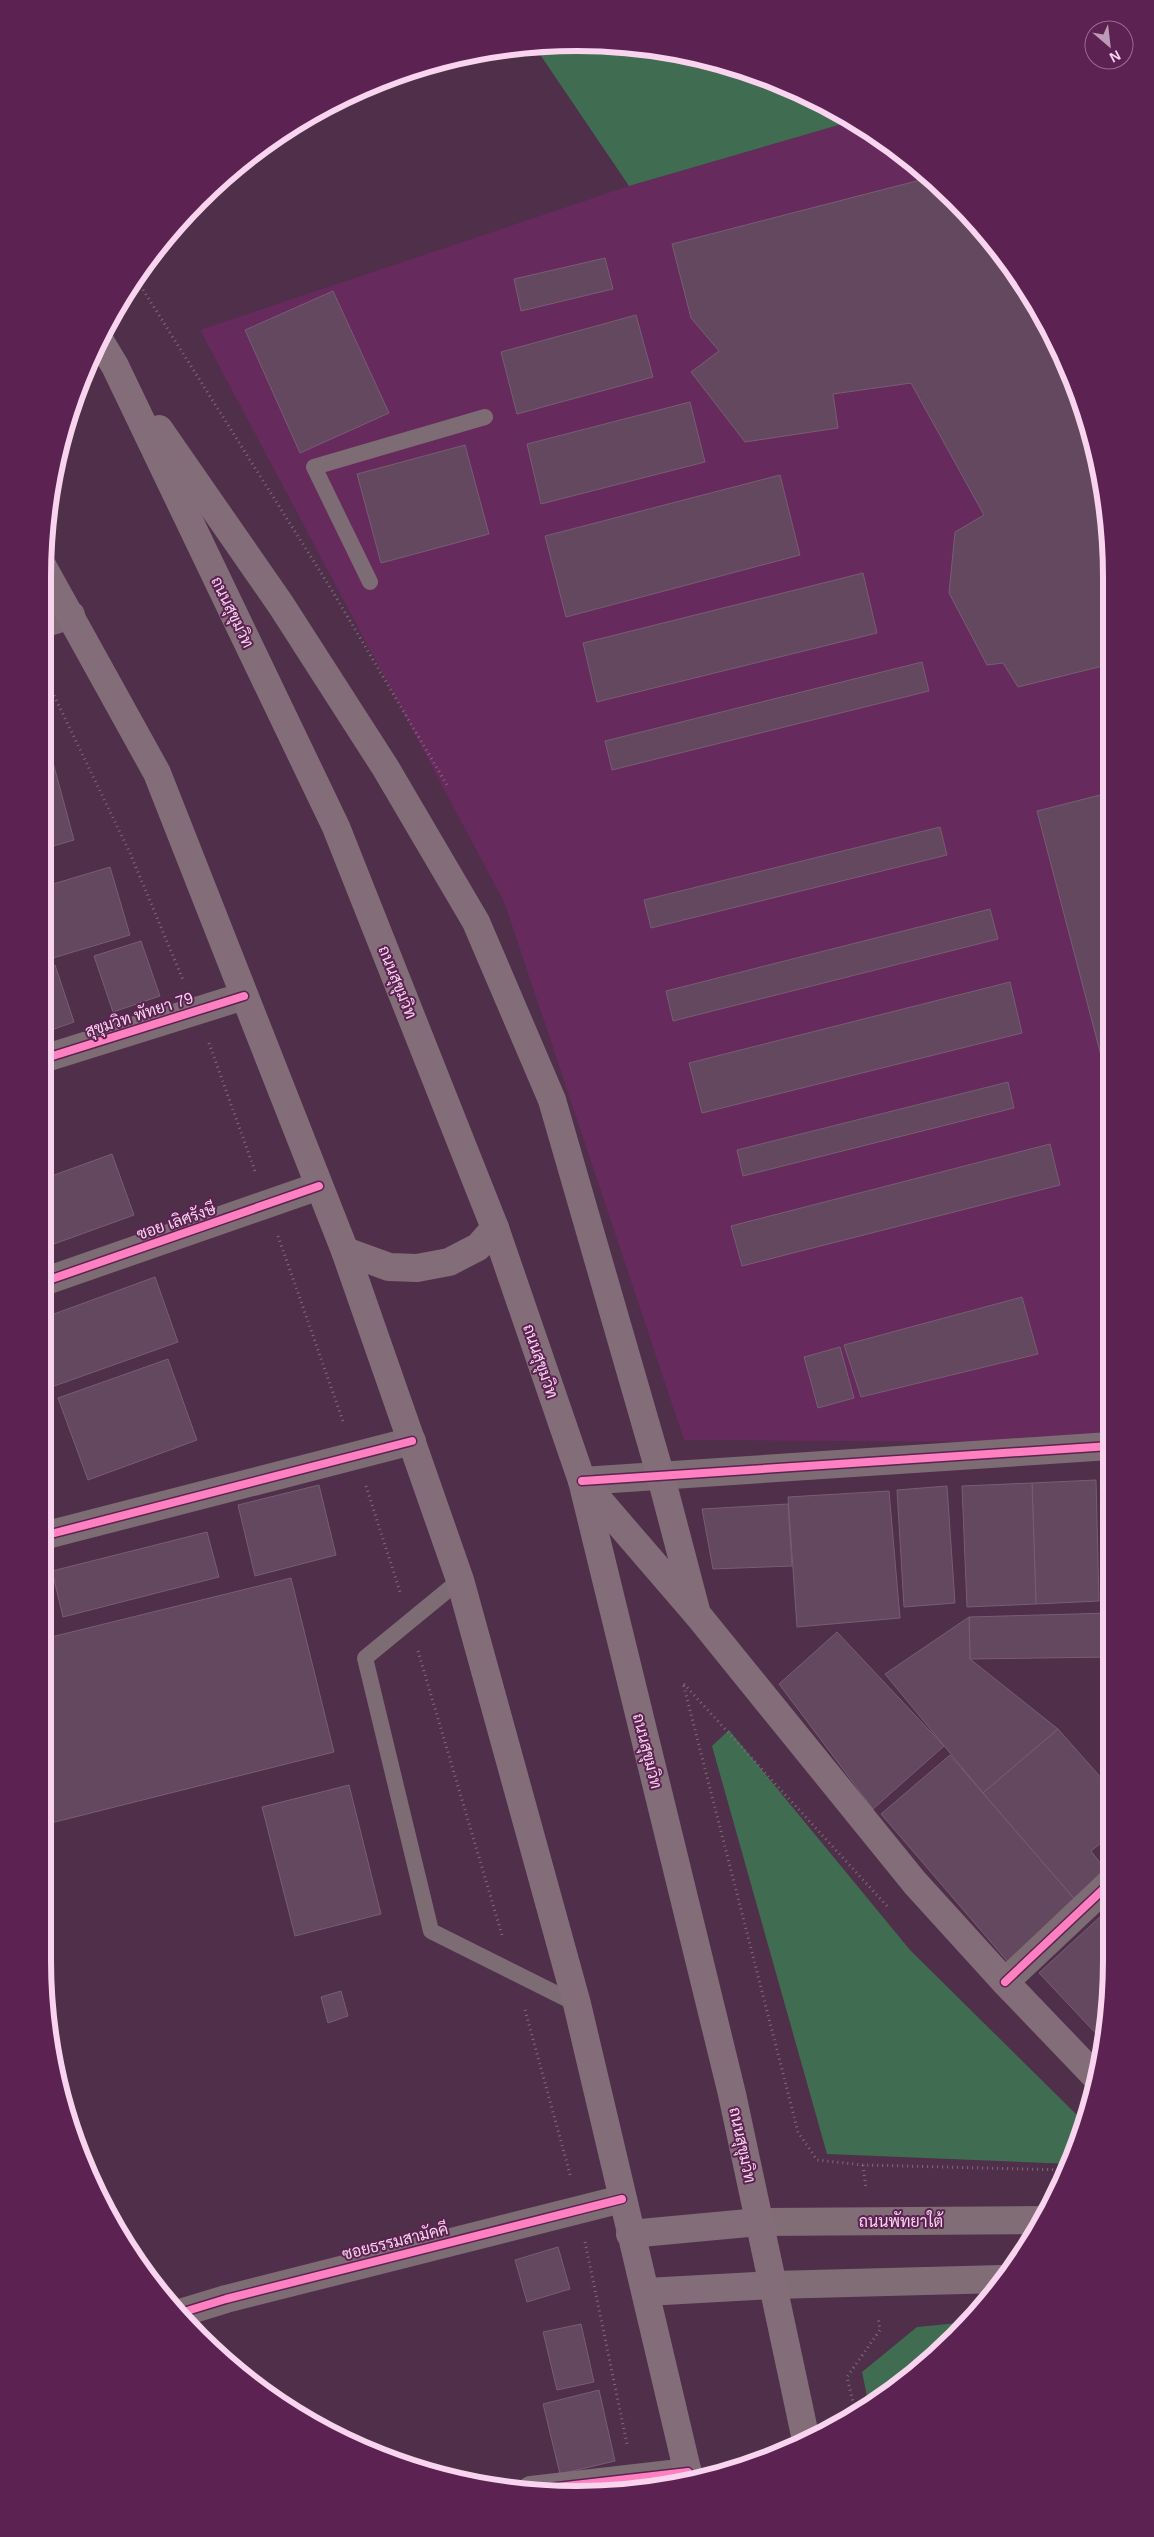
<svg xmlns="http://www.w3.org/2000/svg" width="1154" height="2537" font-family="Helvetica,Sarabun,sans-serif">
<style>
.built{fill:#662a5c}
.green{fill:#406c51}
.building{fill:#63485f;stroke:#785d73}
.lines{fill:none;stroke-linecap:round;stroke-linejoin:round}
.path{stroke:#7f6d78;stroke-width:3;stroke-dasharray:1 4;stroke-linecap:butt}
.service{stroke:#7d6c73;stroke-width:16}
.minor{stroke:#7d6c73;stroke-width:28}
.secondary{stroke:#816d75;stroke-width:28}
.trunk{stroke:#836d79;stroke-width:28}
.cycleway-casing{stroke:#5c2252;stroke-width:11}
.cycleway{stroke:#ff80c0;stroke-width:8}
.labels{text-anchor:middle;stroke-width:4;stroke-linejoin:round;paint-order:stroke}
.street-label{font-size:16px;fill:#f8d4ef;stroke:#5c2252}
.rim{fill:none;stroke:#f8d4ef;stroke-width:6}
</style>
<rect width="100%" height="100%" fill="#4f2f4a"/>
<path class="built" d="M849 122 902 153 1001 251 1107 507 1110 1443 684 1440 505 904 200 330 629 186Z"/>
<g class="green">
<path d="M577 43 681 53 781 83 849 122 629 186 535 47Z"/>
<path d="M729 1730 910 1950 1084 2122 1071 2164 827 2154 712 1746Z"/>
<path d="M968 2322 903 2384 869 2406 862 2372 917 2327Z"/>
</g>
<g class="building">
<path d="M928 178 1001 251 1071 372 1107 507V665L1018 687 1003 663 987 665 949 593 955 532 984 515 911 383 833 394 838 428 745 442 691 372 719 351 691 318 672 244Z"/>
<path d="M605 258 613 289 521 311 514 279Z"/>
<path d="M333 291 389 413 300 453 245 330Z"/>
<path d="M636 315 653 377 517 414 501 352Z"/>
<path d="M690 402 705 462 541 504 527 444Z"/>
<path d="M465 445 489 534 381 563 357 474Z"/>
<path d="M780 475 800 555 566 617 545 536Z"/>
<path d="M863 573 877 633 597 702 583 643Z"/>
<path d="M922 662 929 691 612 770 605 741Z"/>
<path d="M48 744 74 840 43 849V745Z"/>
<path d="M1108 793 1109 1086 1037 811Z"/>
<path d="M940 827 947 855 651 928 644 900Z"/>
<path d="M110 867 130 935 43 961V887Z"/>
<path d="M990 909 998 939 673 1021 666 991Z"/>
<path d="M141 941 160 996 113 1012 94 956Z"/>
<path d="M55 965 74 1022 43 1033V969Z"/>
<path d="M1010 982 1022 1033 702 1113 689 1063Z"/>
<path d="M1008 1082 1014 1108 743 1176 737 1150Z"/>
<path d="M1050 1144 1060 1185 742 1266 731 1226Z"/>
<path d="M112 1154 134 1215 43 1248V1179Z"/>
<path d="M155 1277 178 1342 43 1390V1318Z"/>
<path d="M1022 1297 1038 1354 861 1397 844 1345Z"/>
<path d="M840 1347 854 1398 818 1408 804 1357Z"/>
<path d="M168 1359 197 1440 88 1480 58 1398Z"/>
<path d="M1096 1480 1099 1601 1036 1604 1032 1483Z"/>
<path d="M1032 1483 1036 1604 967 1607 962 1486Z"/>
<path d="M319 1485 336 1555 255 1576 238 1505Z"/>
<path d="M947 1486 955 1603 904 1607 897 1490Z"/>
<path d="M889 1491 900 1618 797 1627 788 1497Z"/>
<path d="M788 1504 792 1566 713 1569 702 1509Z"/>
<path d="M207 1532 219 1577 63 1617 52 1571Z"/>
<path d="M291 1578 334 1752 43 1825V1639Z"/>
<path d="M1110 1613 1111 1657 970 1659 969 1617Z"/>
<path d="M969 1617 970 1659 1058 1729 983 1793 885 1674Z"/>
<path d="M837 1632 944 1746 873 1809 779 1684Z"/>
<path d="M1058 1729 1111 1789V1835L1091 1851 1107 1872 1077 1902 983 1793Z"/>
<path d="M950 1755 1077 1902 1008 1962 881 1814Z"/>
<path d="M349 1785 381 1914 295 1936 262 1807Z"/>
<path d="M1111 1906V1925L1102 1915Z"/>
<path d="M1102 1915 1111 1925V1960L1103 2041 1039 1973Z"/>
<path d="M341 1991 348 2016 328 2023 321 1997Z"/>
<path d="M558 2247 570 2289 527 2302 515 2260Z"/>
<path d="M581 2324 594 2382 557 2390 543 2332Z"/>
<path d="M599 2390 615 2461 560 2474 543 2404Z"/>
</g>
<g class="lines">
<g class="path">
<path d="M135 277 333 592 447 785"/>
<path d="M43 673 130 853 183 980"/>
<path d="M209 1043 256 1174"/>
<path d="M278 1236 344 1424"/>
<path d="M366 1486 400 1592"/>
<path d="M418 1651 502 1935"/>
<path d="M887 1906 683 1683 798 2132 817 2160 863 2165 1068 2170"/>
<path d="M525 2010 571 2178"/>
<path d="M863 2165 866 2189"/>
<path d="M585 2242 627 2444"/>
<path d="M856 2415 847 2377 880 2330 878 2317"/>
</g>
<g class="service">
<path d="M370 582 314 467 485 417"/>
<path d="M460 1580 365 1658 431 1931 577 2004"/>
</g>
<g class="minor">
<path d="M43 624 71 615"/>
<path d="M43 1059 244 996"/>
<path d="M43 1282 319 1186"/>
<path d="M582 1481 1110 1446"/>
<path d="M43 1536 412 1441"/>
<path d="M1005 1982 1111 1882"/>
<path d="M177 2314 226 2299 622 2199"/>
<path d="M531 2490 688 2472"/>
</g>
<g class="secondary">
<path d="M759 2222 1044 2220"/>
<path d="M773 2285 1002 2279"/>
</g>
<g class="trunk">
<path d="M100 341 115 366 336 827 495 1228 582 1481 732 2094 806 2440"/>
<path d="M159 429 281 605 385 767 476 922 552 1100 661 1477 697 1614"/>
<path d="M43 567 157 773 345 1251 460 1580 577 2004 690 2482"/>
<path d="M345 1251 389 1267 417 1268 449 1262 478 1247 495 1228"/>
<path d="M585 1484 697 1614 915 1883 1005 1982 1097 2078"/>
<path d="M630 2234 759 2222"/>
<path d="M646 2292 773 2285"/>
</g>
<g class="cycleway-casing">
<g id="cycleway">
<path d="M43 1059 244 996"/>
<path d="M43 1282 319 1186"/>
<path d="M582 1481 1110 1446"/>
<path d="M43 1536 412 1441"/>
<path d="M1005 1982 1111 1882"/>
<path d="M177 2314 226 2299 622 2199"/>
<path d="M531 2490 688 2472"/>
</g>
</g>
<use href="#cycleway" class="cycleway"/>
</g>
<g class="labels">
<g class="street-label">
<text transform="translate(233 612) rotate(64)" y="6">ถนนสุขุมวิท</text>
<text transform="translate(398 982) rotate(68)" y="6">ถนนสุขุมวิท</text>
<text transform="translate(139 1014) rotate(-18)" y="6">สุขุมวิท พัทยา 79</text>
<text transform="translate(176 1221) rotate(-19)" y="6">ซอย เลิศรังษี</text>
<text transform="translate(541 1361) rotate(71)" y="6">ถนนสุขุมวิท</text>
<text transform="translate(648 1751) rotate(76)" y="6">ถนนสุขุมวิท</text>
<text transform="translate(743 2145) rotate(78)" y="6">ถนนสุขุมวิท</text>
<text x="901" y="2227">ถนนพัทยาใต้</text>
<text transform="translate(395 2241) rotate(-14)" y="6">ซอยธรรมสามัคคี</text>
</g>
</g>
<path d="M0 0H1154V2537H0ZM577 51H577A526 526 0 0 1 1103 577V1960A526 526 0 0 1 577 2486H577A526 526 0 0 1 51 1960V577A526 526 0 0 1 577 51Z" fill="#5c2252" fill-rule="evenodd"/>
<path class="rim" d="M577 51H577A526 526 0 0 1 1103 577V1960A526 526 0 0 1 577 2486H577A526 526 0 0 1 51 1960V577A526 526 0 0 1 577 51Z"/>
<g transform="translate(1109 45) rotate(152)"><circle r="24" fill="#5c2252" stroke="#9a6991"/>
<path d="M0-4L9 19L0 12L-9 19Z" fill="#bd9ab5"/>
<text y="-8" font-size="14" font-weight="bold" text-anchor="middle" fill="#f8d4ef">N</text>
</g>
</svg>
